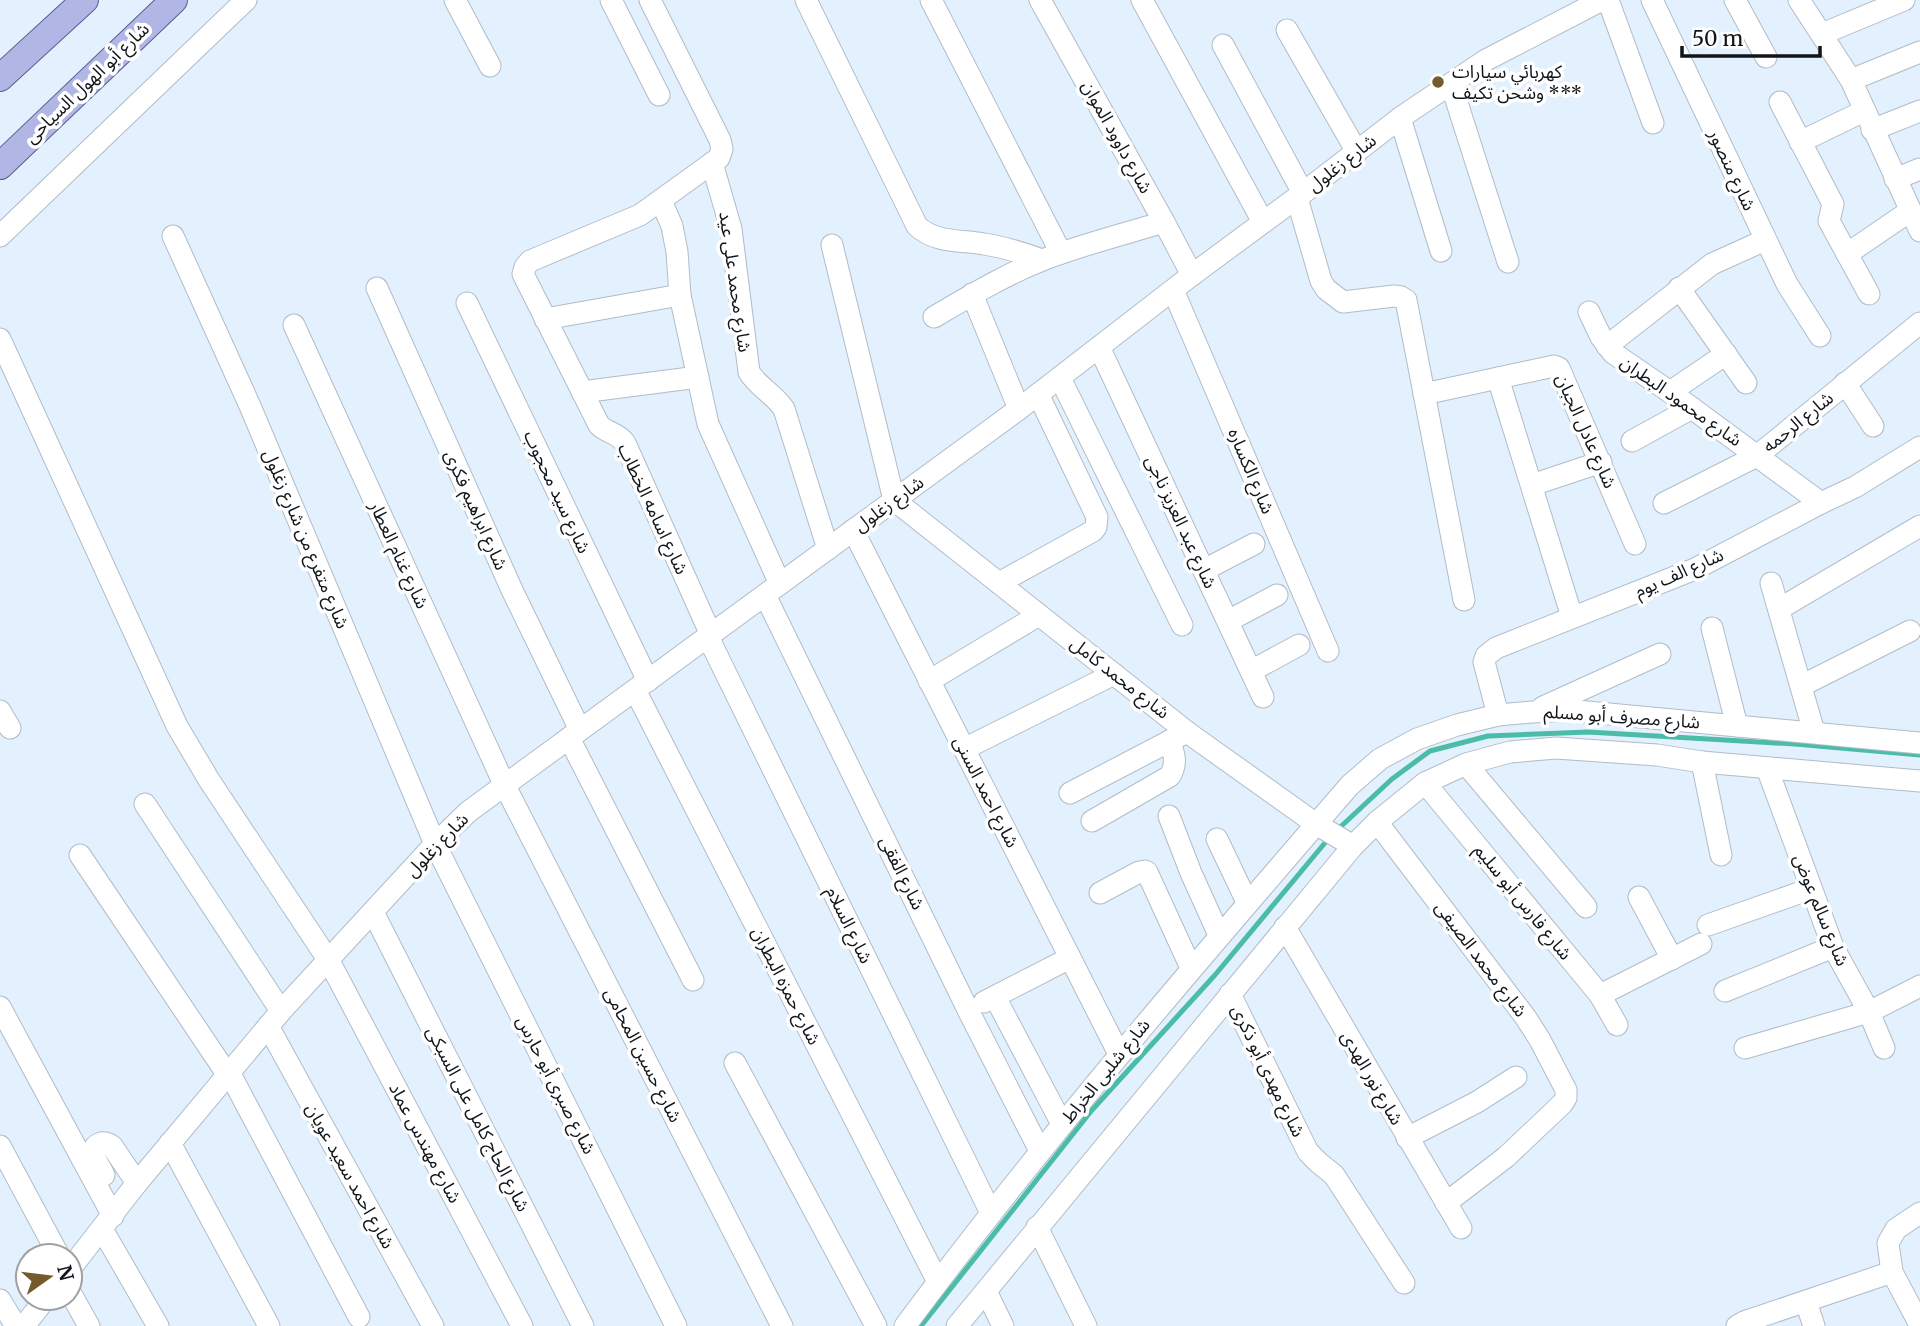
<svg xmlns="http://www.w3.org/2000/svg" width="1920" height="1326" font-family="Merriweather,'Noto Sans Arabic',serif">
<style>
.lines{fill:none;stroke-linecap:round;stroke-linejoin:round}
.stream{stroke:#4abca7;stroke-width:5}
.minor-casing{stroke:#b0bdc8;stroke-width:23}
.major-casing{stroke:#585e92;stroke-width:28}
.minor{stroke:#fff;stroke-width:21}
.major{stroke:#b2b6e5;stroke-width:26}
.poi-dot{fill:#755a2c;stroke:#fff;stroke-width:2.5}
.labels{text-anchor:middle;stroke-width:7;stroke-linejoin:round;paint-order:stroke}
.poi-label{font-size:18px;fill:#111519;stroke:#fff;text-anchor:start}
.street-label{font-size:18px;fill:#111519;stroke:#fff}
</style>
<rect width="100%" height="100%" fill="#e3f0fd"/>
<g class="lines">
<g class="stream">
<path d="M1336 831 1392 779 1430 751 1488 736 1588 732 1795 744 1920 755"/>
<path d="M921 1326 1092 1110 1215 975 1329 838"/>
</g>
<g class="minor-casing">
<g id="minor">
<path d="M455 0 490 66"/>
<path d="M611 0 659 95"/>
<path d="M650 0 720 140 722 149 719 158 640 215 530 261 525 267 523 274 599 425C607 433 618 433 625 443L711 635"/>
<path d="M806 0 917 226C935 243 961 240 984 244 1004 247 1023 253 1042 260"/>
<path d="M931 0 1061 253"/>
<path d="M1040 0 1164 222 1192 275"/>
<path d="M1142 0 1263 222"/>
<path d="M1608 0 1653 123"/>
<path d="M1652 0 1787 284 1820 336"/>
<path d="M1735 0 1766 57"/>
<path d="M1799 0 1851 80 1920 231"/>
<path d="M1287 30 1357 152"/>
<path d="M1822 34 1904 0"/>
<path d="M1223 45 1303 193"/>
<path d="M1851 80 1920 52"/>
<path d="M1451 84 1508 262"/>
<path d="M1780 102 1833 204 1829 221 1869 294"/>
<path d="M1400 118 1441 251"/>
<path d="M1872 130 1920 111"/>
<path d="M1800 142 1864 111"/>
<path d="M712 163 731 229 749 372C758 387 774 394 784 409L828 549"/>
<path d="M1895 179 1920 169"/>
<path d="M1297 198 1321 281 1326 289 1343 302 1394 296 1401 297 1406 300 1464 600"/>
<path d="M661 201 672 226 677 252 680 295 708 424 780 584"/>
<path d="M0 236 246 0"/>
<path d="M173 236 250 406 435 844 676 1326"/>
<path d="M832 245 894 500 1187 732 1316 824 1353 846"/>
<path d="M1847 254 1910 211"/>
<path d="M377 288 512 590 580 730"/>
<path d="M1679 288 1746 383"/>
<path d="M1173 290 1328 651"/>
<path d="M972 294 1019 409"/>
<path d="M467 303 648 681"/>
<path d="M1589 312 1601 337 1613 353 1670 392 1821 503"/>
<path d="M934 317C970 296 1006 274 1045 259 1084 244 1124 234 1164 222"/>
<path d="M545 319 680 295"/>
<path d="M294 325 504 784 782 1326"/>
<path d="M0 339 177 726 209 780 329 961 522 1326"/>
<path d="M1607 346 1712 264 1765 240"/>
<path d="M1099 347 1263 697"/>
<path d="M1060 378 1182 625"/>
<path d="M1498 378 1572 617"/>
<path d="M1845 383 1873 426"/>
<path d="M582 392 698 377"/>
<path d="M1670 392 1726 354"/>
<path d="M1424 394 1554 366 1559 368 1635 544"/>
<path d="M1632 441 1692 408"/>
<path d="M1532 485 1601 462"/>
<path d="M1664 503 1757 456 1920 323"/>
<path d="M853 530 1119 1054"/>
<path d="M1204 570 1254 544"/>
<path d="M999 583 1093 531 1096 527 1097 517 1038 394"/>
<path d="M1771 583 1814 732"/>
<path d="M765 595 968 1010 1040 1151"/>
<path d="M1779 609 1920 526"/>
<path d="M1228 621 1277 595"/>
<path d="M1712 628 1737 726"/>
<path d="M708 637 991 1213"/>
<path d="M1251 671 1299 645"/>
<path d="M929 681 1039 615"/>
<path d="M1801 686 1910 631"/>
<path d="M635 690 938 1282"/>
<path d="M1543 707 1660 654"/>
<path d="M0 711 10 728"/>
<path d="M1498 715 1484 662 1486 656 1496 648 1695 569 1821 503 1855 487 1920 447"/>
<path d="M569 738 693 980"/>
<path d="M964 749 1114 674"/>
<path d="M1702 762 1721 855"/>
<path d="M1466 764 1586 907"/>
<path d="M1767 768 1833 947 1869 1012 1884 1048"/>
<path d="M1425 783 1600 995 1617 1025"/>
<path d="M1070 793 1187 732"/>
<path d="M145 804 281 1011"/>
<path d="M1169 816 1191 873 1219 935"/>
<path d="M1092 821 1170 776C1177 764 1175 754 1169 741"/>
<path d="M1377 822 1526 1018 1540 1040 1566 1090V1098L1562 1104 1506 1157 1446 1203"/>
<path d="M1217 839 1247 902"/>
<path d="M80 855 227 1074"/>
<path d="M1100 893 1139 872 1145 871 1147 872 1191 968"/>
<path d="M1639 897 1672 959"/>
<path d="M373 912 583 1326"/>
<path d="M1708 925 1810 889"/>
<path d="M1285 927 1461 1228"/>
<path d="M1725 991 1833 947"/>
<path d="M1230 994 1308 1152 1319 1163 1334 1175 1404 1283"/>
<path d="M1600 995 1701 944"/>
<path d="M995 997 1062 1124"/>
<path d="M984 1002 1070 958"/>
<path d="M0 1007 113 1216"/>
<path d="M268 1026 433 1326"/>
<path d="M1745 1048 1869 1012 1920 986"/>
<path d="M735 1063 876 1326"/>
<path d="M229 1072 359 1317"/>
<path d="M1407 1138 1477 1102 1516 1077"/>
<path d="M170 1143 269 1326"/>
<path d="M0 1146 59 1256"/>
<path d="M104 1175 92 1153C95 1143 103 1140 112 1146L137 1183"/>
<path d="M1920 1213 1896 1229 1888 1243 1892 1272 1920 1325"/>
<path d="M1037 1227 1086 1326"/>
<path d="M102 1229 158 1326"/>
<path d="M70 1269 137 1183 281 1011 435 844 468 812 1019 409 1192 275 1303 193 1400 118 1486 60 1602 0"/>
<path d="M986 1291 1003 1326"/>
<path d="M70 1292 89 1326"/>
<path d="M0 1300 16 1326"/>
<path d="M1806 1302 1814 1326"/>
<path d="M24 1326 46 1298"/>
<path d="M905 1326C1045 1138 1197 962 1350 785L1380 759 1417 739 1457 725 1498 715 1532 712 1566 710 1920 743"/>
<path d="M957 1326 1353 846 1377 822 1425 783 1466 764 1510 752 1556 748 1657 755 1702 762 1920 781"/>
<path d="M1737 1326 1744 1322 1892 1272"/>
</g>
</g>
<g class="major-casing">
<g id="major">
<path d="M0 78 85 0"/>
<path d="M0 166 174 0"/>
</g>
</g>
<use href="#minor" class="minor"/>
<use href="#major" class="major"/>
</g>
<circle class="poi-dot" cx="1438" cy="82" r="7"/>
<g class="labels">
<g class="poi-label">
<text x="1452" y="78">كهربائي سيارات<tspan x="1452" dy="21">وشحن تكيف ***</tspan></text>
</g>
<g class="street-label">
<text transform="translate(87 83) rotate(-44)" y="6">شارع أبو الهول السياحى</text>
<text transform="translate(1117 137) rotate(61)" y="6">شارع داوود الموان</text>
<text transform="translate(1342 163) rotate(-38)" y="6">شارع زغلول</text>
<text transform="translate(1732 170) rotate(65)" y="6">شارع منصور</text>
<text transform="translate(735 282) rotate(82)" y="6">شارع محمد على عيد</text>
<text transform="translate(1681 401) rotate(35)" y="6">شارع محمود البطران</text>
<text transform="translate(1798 422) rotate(-39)" y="6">شارع الرحمه</text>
<text transform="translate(1586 431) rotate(66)" y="6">شارع عادل الجبان</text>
<text transform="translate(1251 471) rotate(67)" y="6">شارع الكساره</text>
<text transform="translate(557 492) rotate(65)" y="6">شارع سيد محجوب</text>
<text transform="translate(889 504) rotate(-36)" y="6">شارع زغلول</text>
<text transform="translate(653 509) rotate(65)" y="6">شارع اسامه الخطاب</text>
<text transform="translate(476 510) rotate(66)" y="6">شارع ابراهيم فكرى</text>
<text transform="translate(1181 522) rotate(65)" y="6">شارع عبد العزيز ناجى</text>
<text transform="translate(306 539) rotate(67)" y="6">شارع متفرع من شارع زغلول</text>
<text transform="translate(399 555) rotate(65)" y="6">شارع غنام العطار</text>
<text transform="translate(1679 573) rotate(-24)" y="6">شارع الف يوم</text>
<text transform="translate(1120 678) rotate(38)" y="6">شارع محمد كامل</text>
<text transform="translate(1622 717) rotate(4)" y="6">شارع مصرف أبو مسلم</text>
<text transform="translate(986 792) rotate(63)" y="6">شارع احمد السنى</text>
<text transform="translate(437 845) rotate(-46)" y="6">شارع زغلول</text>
<text transform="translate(902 873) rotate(64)" y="6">شارع الفقى</text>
<text transform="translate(1523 902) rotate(51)" y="6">شارع فارس أبو سليم</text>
<text transform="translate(1821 910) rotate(68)" y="6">شارع سالم عوض</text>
<text transform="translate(849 925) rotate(64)" y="6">شارع السلام</text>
<text transform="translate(1481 959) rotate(53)" y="6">شارع محمد الصيفى</text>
<text transform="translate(786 986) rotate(63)" y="6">شارع حمزه البطران</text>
<text transform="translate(643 1055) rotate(63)" y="6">شارع حسين المحامى</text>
<text transform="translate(1106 1071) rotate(-51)" y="6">شارع شلبى الخراط</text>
<text transform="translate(1268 1071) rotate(64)" y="6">شارع مهدى أبو ذكرى</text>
<text transform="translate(1372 1078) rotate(60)" y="6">شارع نور الهدى</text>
<text transform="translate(556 1085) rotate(63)" y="6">شارع صبرى أبو حارس</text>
<text transform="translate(478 1119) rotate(63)" y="6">شارع الحاج كامل على السبكى</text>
<text transform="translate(425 1143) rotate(62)" y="6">شارع مهندس عماد</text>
<text transform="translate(350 1176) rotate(61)" y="6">شارع احمد سعيد عويان</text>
</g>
</g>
<g transform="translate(49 1277) rotate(76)"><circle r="33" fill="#ffffff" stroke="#a0a1a3" stroke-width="2"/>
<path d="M0-5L12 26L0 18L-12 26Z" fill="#755a2c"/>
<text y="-10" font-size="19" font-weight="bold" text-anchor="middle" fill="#111519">N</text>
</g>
<path d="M1682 46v10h138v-10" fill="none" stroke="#111519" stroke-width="3.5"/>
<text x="1692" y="46" font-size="21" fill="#111519" stroke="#ffffff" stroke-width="5" paint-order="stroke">50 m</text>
</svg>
